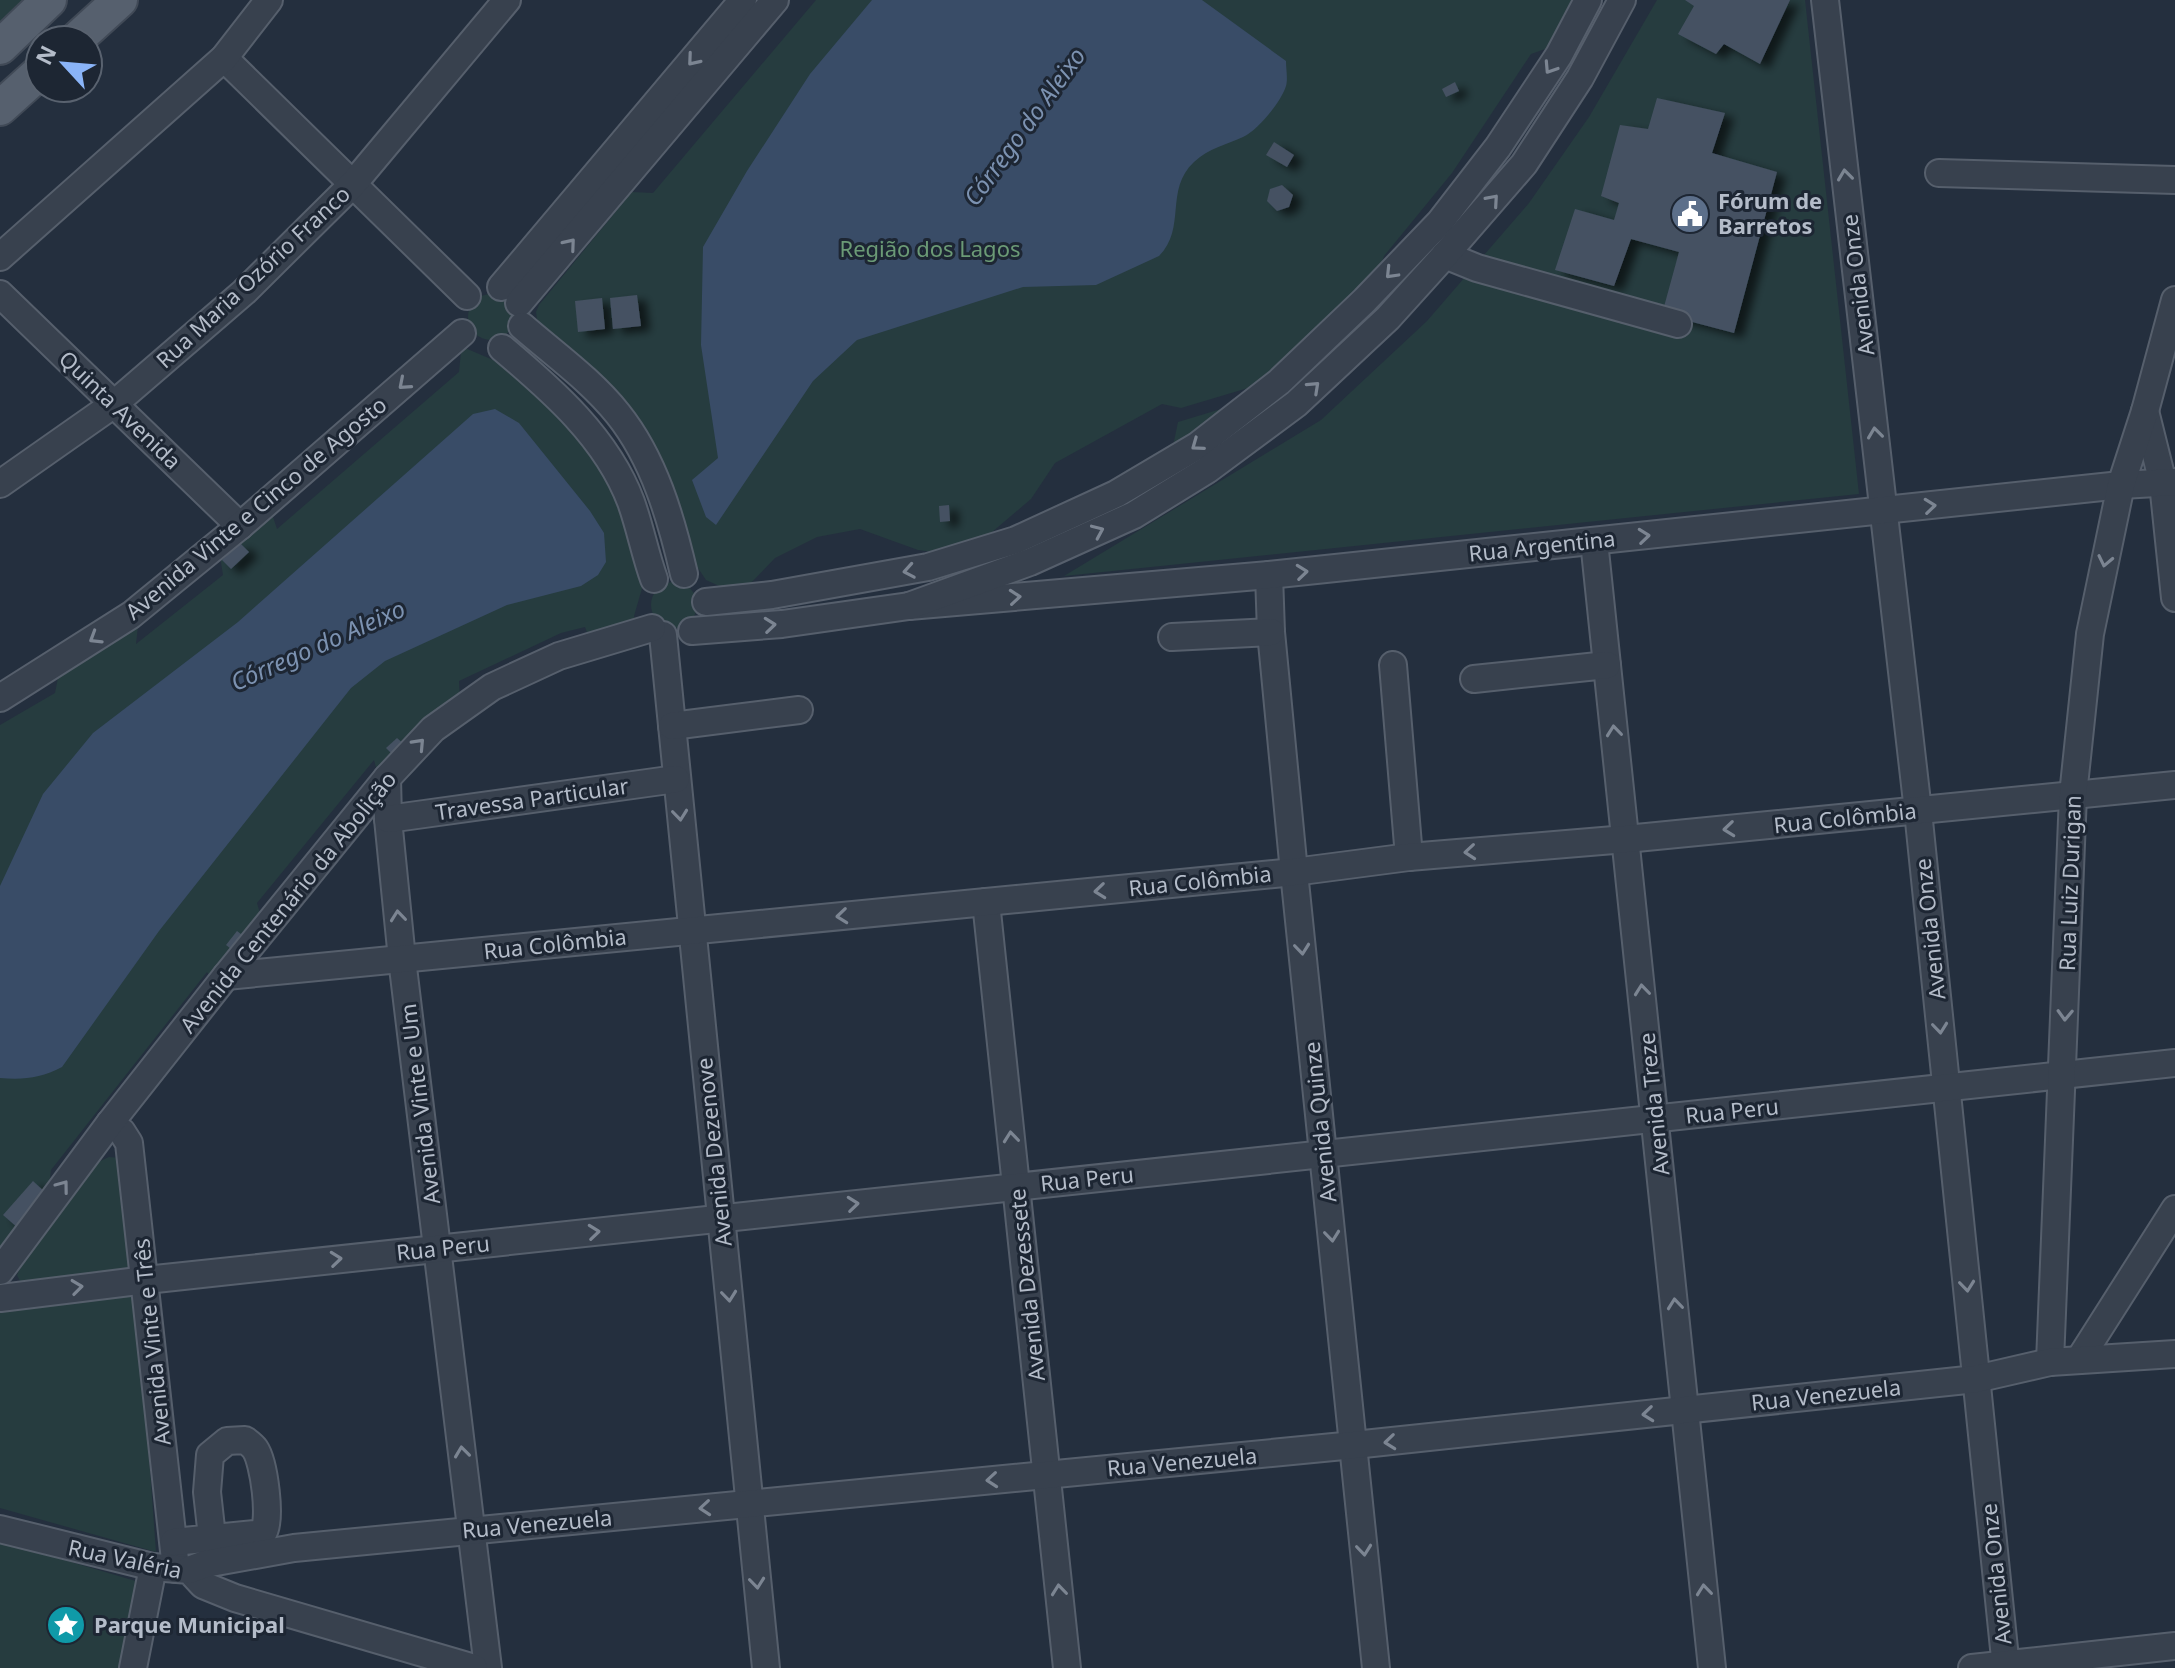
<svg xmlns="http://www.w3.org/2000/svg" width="2175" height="1668" font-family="'Noto Sans',sans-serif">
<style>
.green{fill:#263c3f}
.water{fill:#394c67}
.building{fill:#455162;filter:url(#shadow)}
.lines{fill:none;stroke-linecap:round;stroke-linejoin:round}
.minor-casing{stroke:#565f6c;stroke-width:30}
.major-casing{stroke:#414a57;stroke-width:38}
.minor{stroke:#38414e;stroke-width:26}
.major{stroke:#56606e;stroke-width:34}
.oneway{stroke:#7c8592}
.labels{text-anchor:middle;stroke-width:6;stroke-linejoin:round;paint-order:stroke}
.poi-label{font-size:22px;font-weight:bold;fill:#b4bcc9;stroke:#1d2633;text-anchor:start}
.park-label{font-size:22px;fill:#6b9a76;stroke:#1d2633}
.street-label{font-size:22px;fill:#b4bcc9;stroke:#1d2633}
.water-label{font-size:24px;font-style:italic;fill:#7c92b1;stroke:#1d2633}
</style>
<defs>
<filter id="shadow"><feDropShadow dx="9" dy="5" stdDeviation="4" flood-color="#0009"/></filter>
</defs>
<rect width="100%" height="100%" fill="#242f3e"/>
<g class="green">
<path d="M0 0H34L0 31Z"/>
<path d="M816 0H1578L1551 47 1531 54 1452 173 1384 256 1377 277 1258 385 1181 408 1162 404 1055 463 1031 499 978 544 941 553 918 550 860 529 817 537 775 558 748 586 726 589 706 580 694 562 610 394 537 319 536 312 539 305 632 192 653 193Z"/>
<path d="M1657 0H1805L1859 494 1064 576 1321 420 1427 321 1529 203 1589 117Z"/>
<circle cx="491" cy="317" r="23"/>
<path d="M465 348 498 362 552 408 598 461 624 515 643 585 634 616 637 628 590 641 585 627 561 633 459 681 460 702 379 779 374 760 257 903 262 920 213 981 207 972 51 1170 48 1194 0 1263V725L55 693 59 673 138 626 136 644 223 575 220 556 271 511 277 529 459 372 461 351Z"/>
<path d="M1231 406 1173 446 1178 422Z"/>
<circle cx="674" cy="605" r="23"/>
<path d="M109 1157 121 1158 135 1261 129 1270 20 1281 17 1275 28 1250 96 1163Z"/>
<path d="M137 1292 156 1552 0 1508V1305Z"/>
<path d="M0 1541 139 1582 125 1668H0Z"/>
</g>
<g class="water">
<path d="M872 0H1202L1286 61C1286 69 1288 79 1286 86 1281 102 1258 130 1243 137 1226 145 1209 148 1194 162 1164 190 1187 228 1159 256L1096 285 1023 287 857 340 813 381 716 525 706 517 692 480 718 458 701 345 703 247 747 171 810 74Z"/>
<path d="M495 409 519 423 590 511 604 533 606 562 598 575 581 586 507 605 385 661 351 688 159 931 62 1067C41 1078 24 1080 0 1078V886L43 794 93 733 238 622 473 414Z"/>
</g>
<g class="building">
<path d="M1685 0H1790L1760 64 1724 44 1716 54 1678 34 1694 6Z"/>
<path d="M1455 82 1459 91 1446 97 1442 89Z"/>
<path d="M1657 98 1725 113 1712 153 1777 172 1734 333 1662 314 1679 252 1631 239 1614 286 1555 270 1575 209 1614 220 1619 203 1601 196 1620 125 1648 129Z"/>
<path d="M1274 142 1294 155 1287 167 1266 155Z"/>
<path d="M1282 185 1293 195 1289 207 1277 211 1267 201 1270 189Z"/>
<path d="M637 295 641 326 613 329 610 298Z"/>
<path d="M602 298 605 329 578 332 575 301Z"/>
<path d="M949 505 950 521 940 522 939 506Z"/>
<path d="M240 543 249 552 231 569 222 560Z"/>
<path d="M397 738 407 747 396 758 386 748Z"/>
<path d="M237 931 246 938 235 952 226 945Z"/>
<path d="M33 1181 47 1194 18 1228 3 1215Z"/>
</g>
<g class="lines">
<g class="minor-casing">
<g id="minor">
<path d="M1825 0 1918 811 2006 1668"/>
<path d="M224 58 467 296"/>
<path d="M1939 173 2175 180"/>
<path d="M1445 255 1477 268 1678 324"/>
<path d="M0 257 224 58 269 0"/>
<path d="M501 287 743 0"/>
<path d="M0 294 240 526"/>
<path d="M519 303 775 0"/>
<path d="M522 326C554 354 591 380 618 414 654 459 671 518 684 574"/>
<path d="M502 348C553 391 607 438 631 502 640 527 645 554 654 579"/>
<path d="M2145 411 2163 483 2175 598"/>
<path d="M0 484 114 404 244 292 353 184 507 0"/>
<path d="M1594 541 1712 1668"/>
<path d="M1269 575 1271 632 1294 872 1376 1668"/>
<path d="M706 602 772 595 928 567 1016 540 1116 494 1197 446 1279 382 1365 300 1440 222 1498 147 1559 55 1588 0"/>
<path d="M909 606 1269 575 2121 485 2175 482"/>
<path d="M692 631 782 624 909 606 1030 562 1134 515 1207 470 1296 404 1388 318 1445 255 1524 164 1580 78 1622 0"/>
<path d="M663 635 766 1668"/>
<path d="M1172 637 1271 632"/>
<path d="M1393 665 1409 857"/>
<path d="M1474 679 1607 665"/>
<path d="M0 698 131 615 240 526 462 333"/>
<path d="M672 726 799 710"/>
<path d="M387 778 388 819 402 959 488 1668"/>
<path d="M388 819 676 779"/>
<path d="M986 902 1067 1668"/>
<path d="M226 976 1294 872 1409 857 1626 839 2175 785"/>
<path d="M110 1123 122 1132 129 1143 176 1569"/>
<path d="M0 1271 110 1123 226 976 387 778 433 729 492 687 559 656 652 628"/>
<path d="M0 1298 146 1280 2175 1063"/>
<path d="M2079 1360 2175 1209"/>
<path d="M2050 1362 2073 795 2090 634 2121 485 2145 411 2175 300"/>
<path d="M0 1529 153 1567 189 1570 203 1585 235 1598 474 1668"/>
<path d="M174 1542 263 1533C272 1521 264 1462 255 1449 253 1446 249 1443 245 1440L227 1441 210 1455 207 1492 212 1537"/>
<path d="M189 1570 205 1564 294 1548 1354 1445 1976 1379 2050 1362 2175 1354"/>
<path d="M133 1668 153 1567"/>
<path d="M1972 1668 2175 1646"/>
</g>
</g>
<g class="major-casing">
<g id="major">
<path d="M76 40 120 0"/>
<path d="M0 47 49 0"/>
<path d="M0 108 40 72"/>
</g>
</g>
<use href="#minor" class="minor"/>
<use href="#major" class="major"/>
</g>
<defs><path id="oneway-chevron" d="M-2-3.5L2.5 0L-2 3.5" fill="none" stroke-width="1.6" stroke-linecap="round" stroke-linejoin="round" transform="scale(2)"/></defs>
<g class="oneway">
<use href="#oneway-chevron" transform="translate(693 60) rotate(130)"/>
<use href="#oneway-chevron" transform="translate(1550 68) rotate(123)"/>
<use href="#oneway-chevron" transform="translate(1845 175) rotate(-97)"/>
<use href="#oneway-chevron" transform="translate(1493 200) rotate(-49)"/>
<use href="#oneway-chevron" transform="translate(570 244) rotate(-50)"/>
<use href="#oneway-chevron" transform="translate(1391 273) rotate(134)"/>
<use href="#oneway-chevron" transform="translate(404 384) rotate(139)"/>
<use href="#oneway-chevron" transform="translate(1314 387) rotate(-43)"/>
<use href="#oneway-chevron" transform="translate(1875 433) rotate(-97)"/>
<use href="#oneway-chevron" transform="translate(1197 445) rotate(144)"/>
<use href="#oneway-chevron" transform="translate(1930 506) rotate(-6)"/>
<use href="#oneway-chevron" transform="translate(1098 531) rotate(-24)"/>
<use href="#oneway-chevron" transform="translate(1644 536) rotate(-6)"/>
<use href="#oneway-chevron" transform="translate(2105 561) rotate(102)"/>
<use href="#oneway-chevron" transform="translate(909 571) rotate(170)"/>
<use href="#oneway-chevron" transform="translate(1302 572) rotate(-6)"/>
<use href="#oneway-chevron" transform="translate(1015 597) rotate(-5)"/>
<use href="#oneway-chevron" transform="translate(770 625) rotate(-6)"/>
<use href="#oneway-chevron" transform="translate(95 638) rotate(148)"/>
<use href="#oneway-chevron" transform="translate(1614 731) rotate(-96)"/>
<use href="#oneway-chevron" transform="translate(419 744) rotate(-47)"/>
<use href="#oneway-chevron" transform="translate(680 815) rotate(84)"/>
<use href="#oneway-chevron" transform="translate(1729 829) rotate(174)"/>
<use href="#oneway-chevron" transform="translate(1470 852) rotate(175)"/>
<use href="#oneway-chevron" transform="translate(1100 891) rotate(174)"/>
<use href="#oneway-chevron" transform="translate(398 916) rotate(-96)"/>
<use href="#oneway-chevron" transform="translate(842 916) rotate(174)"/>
<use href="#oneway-chevron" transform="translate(1302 949) rotate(84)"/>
<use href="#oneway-chevron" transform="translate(1642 990) rotate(-96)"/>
<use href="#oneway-chevron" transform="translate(2065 1015) rotate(92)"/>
<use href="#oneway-chevron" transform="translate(1940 1028) rotate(84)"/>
<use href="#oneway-chevron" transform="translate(1011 1137) rotate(-96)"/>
<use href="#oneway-chevron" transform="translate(63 1186) rotate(-53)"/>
<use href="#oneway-chevron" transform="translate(853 1204) rotate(-6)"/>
<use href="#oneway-chevron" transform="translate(594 1232) rotate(-6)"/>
<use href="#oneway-chevron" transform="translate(1332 1236) rotate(84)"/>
<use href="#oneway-chevron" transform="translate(336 1259) rotate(-6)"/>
<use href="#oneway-chevron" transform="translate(1967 1286) rotate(84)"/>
<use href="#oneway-chevron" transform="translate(77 1287) rotate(-7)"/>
<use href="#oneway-chevron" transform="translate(729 1296) rotate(84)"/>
<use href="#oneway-chevron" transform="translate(1675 1304) rotate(-96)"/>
<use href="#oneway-chevron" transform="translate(1648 1414) rotate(174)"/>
<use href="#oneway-chevron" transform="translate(1390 1442) rotate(174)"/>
<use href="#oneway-chevron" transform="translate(462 1452) rotate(-97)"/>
<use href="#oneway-chevron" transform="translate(992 1480) rotate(175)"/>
<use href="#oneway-chevron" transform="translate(705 1508) rotate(175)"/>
<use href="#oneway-chevron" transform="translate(1364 1550) rotate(84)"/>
<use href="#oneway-chevron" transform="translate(757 1583) rotate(84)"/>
<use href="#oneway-chevron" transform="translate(1059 1590) rotate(-96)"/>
<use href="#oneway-chevron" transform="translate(1704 1590) rotate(-96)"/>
</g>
<defs>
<g id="civic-disc" transform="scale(2)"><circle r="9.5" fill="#5c6f8a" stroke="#1d2633"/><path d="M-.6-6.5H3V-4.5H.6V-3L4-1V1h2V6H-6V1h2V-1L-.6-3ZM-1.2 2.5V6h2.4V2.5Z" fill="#fff"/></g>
<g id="sight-disc" transform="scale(2)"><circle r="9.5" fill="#0f9aa8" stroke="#1d2633"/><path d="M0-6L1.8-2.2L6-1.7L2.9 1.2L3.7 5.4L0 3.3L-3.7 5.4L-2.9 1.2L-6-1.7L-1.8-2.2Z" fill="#fff"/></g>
</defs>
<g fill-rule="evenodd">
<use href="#civic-disc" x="1690" y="214"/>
<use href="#sight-disc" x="66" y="1625"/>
</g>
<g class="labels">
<g class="poi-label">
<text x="1718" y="209">Fórum de<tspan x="1718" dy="25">Barretos</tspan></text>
<text x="94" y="1633">Parque Municipal</text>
</g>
<g class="park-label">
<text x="930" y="257">Região dos Lagos</text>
</g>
<g class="street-label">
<text transform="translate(253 277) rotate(-43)" y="8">Rua Maria Ozório Franco</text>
<text transform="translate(1858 285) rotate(-97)" y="8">Avenida Onze</text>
<text transform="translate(120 410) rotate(44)" y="8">Quinta Avenida</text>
<text transform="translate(256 508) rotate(-40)" y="8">Avenida Vinte e Cinco de Agosto</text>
<text transform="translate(1542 546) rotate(-6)" y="8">Rua Argentina</text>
<text transform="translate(532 799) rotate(-8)" y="8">Travessa Particular</text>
<text transform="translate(1845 818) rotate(-6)" y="8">Rua Colômbia</text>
<text transform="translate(1200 881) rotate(-6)" y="8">Rua Colômbia</text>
<text transform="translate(2070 883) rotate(-88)" y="8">Rua Luiz Durigan</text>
<text transform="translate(288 902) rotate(-51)" y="8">Avenida Centenário da Abolição</text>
<text transform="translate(1930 929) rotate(-96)" y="8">Avenida Onze</text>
<text transform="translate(555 944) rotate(-6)" y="8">Rua Colômbia</text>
<text transform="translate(420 1104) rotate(-97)" y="8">Avenida Vinte e Um</text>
<text transform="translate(1654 1104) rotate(-96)" y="8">Avenida Treze</text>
<text transform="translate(1732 1111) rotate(-6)" y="8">Rua Peru</text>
<text transform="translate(1320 1122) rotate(-96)" y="8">Avenida Quinze</text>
<text transform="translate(714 1152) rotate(-96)" y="8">Avenida Dezenove</text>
<text transform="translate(1087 1179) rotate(-6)" y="8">Rua Peru</text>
<text transform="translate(443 1248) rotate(-6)" y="8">Rua Peru</text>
<text transform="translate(1027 1285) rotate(-96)" y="8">Avenida Dezessete</text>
<text transform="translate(152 1342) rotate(-96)" y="8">Avenida Vinte e Três</text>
<text transform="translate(1826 1395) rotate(-6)" y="8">Rua Venezuela</text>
<text transform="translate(1182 1462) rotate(-5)" y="8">Rua Venezuela</text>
<text transform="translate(537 1524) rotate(-5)" y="8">Rua Venezuela</text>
<text transform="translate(125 1559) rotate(12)" y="8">Rua Valéria</text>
<text transform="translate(1996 1574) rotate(-96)" y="8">Avenida Onze</text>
</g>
<g class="water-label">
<text transform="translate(1025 127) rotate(-54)" y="8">Córrego do Aleixo</text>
<text transform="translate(318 646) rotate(-24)" y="8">Córrego do Aleixo</text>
</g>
</g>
<g transform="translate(64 64) rotate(296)"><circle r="38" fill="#1d2633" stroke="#59626f" stroke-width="2"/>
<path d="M0-6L14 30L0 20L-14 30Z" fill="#8ab4f8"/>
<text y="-12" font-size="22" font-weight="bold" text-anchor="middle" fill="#b4bcc9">N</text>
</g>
</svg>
